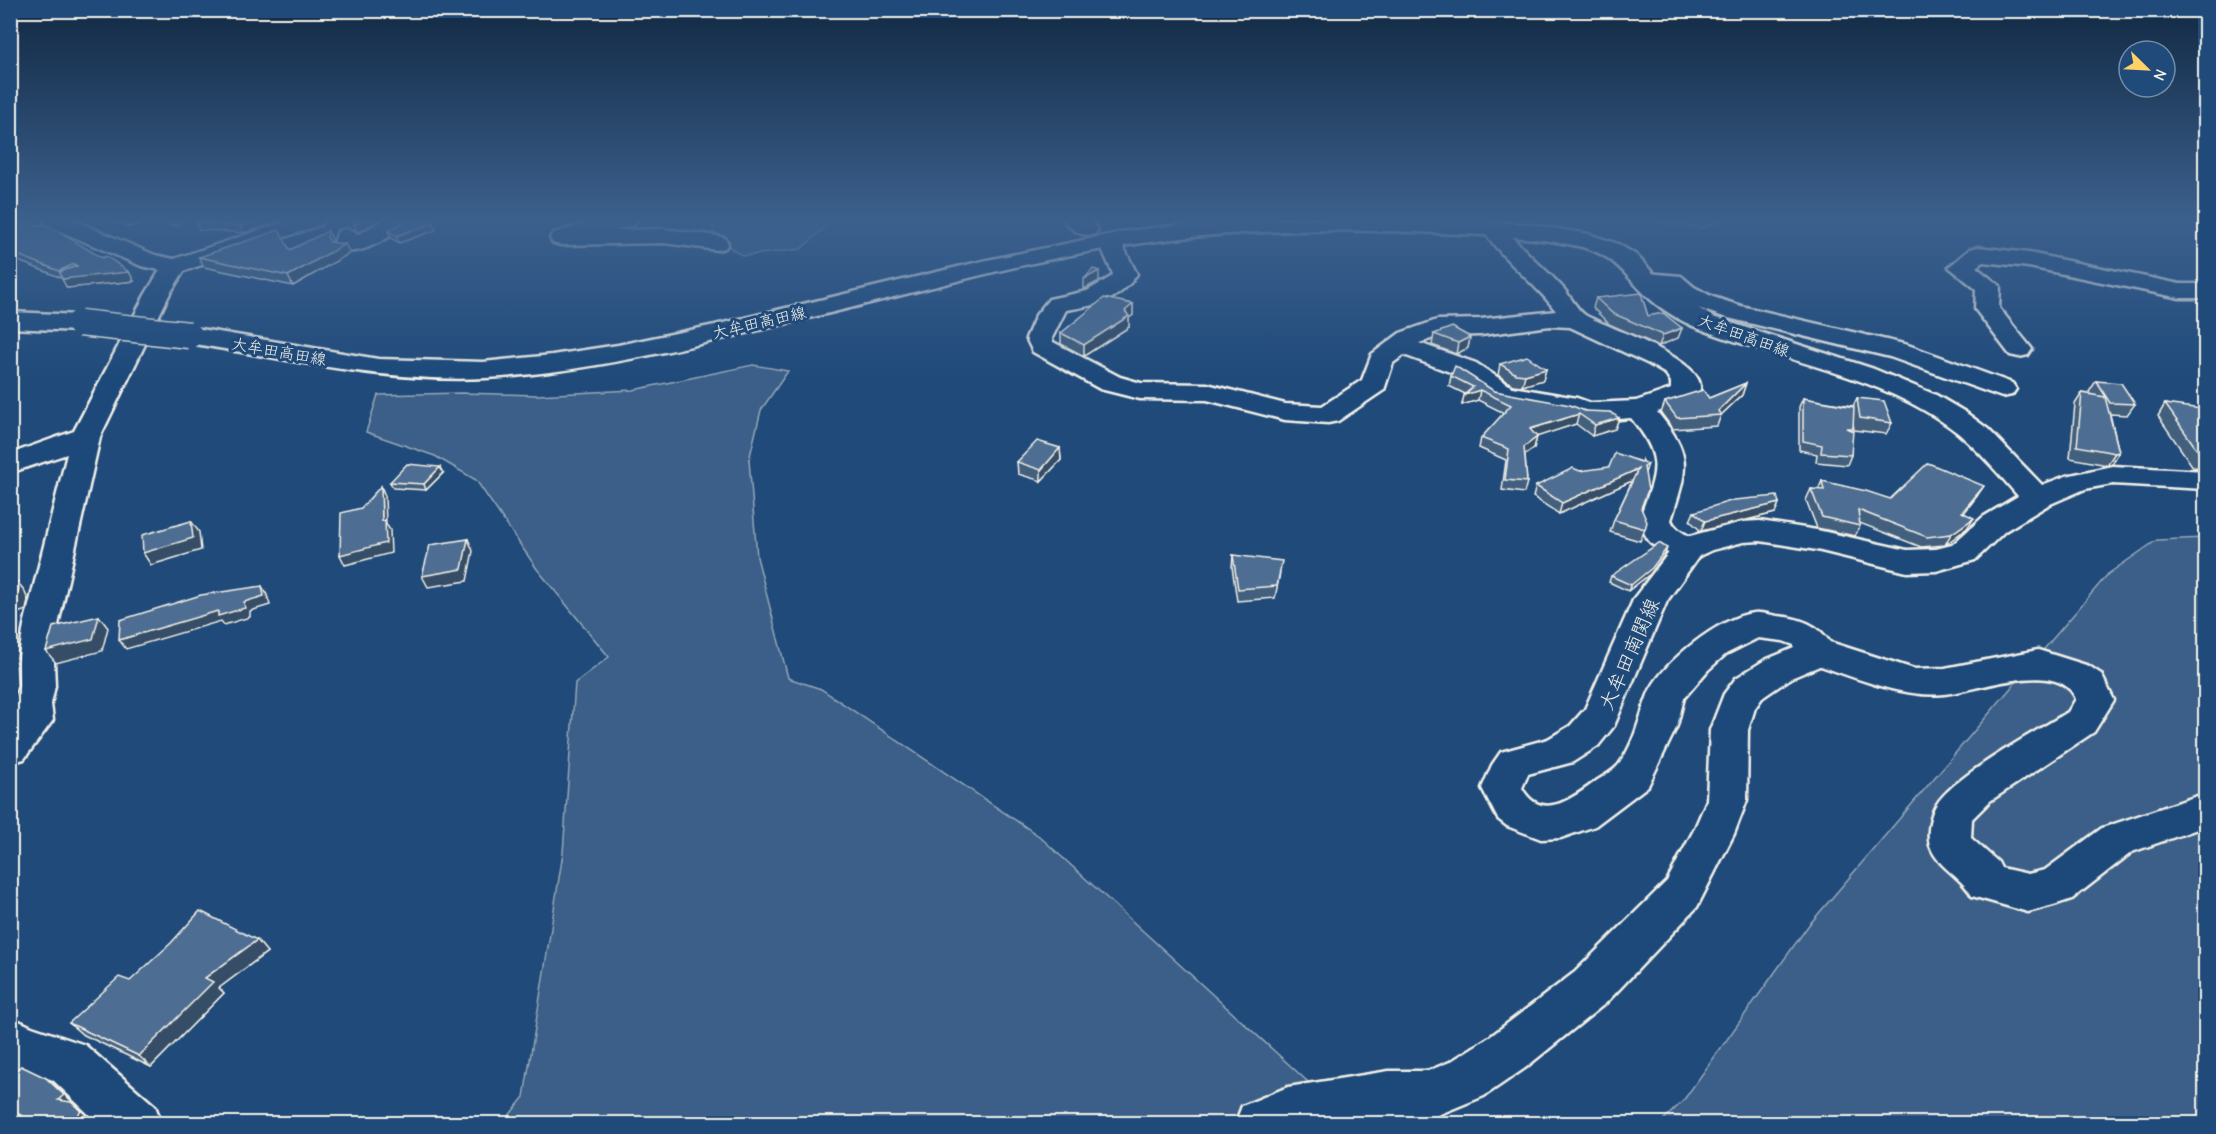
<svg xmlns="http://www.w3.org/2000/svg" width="2216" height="1134" font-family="'Comic Neue','Klee One',sans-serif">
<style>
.green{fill:#3a5f88;stroke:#97a8b8;stroke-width:1.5}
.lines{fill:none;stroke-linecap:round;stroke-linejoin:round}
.minor-casing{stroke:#f4f1e8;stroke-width:5}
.major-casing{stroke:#f4f1e8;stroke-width:5}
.minor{fill:#1f4a7a;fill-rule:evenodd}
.major{fill:#1f4a7a;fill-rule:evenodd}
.major-bridge-casing{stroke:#f4f1e8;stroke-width:29;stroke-linecap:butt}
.major-bridge{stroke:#1f4a7a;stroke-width:26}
.wall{fill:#425f7e;stroke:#f4f1e8;stroke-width:1.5}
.shaded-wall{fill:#364d66;stroke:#f4f1e8;stroke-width:1.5}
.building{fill:#4d6e92;stroke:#f4f1e8;stroke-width:1.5}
.labels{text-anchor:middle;stroke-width:6;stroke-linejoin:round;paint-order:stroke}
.far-street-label{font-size:16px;fill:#f4f1e8;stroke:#1f4a7a}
.street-label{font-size:20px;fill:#f4f1e8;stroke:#1f4a7a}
</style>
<rect width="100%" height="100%" fill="#1f4a7a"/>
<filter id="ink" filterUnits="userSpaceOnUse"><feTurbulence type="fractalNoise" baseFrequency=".0167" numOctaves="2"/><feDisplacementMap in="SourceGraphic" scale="12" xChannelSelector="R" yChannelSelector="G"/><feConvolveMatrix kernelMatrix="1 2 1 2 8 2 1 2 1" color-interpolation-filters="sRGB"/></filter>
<g filter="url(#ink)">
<g class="green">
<path d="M711 220H833L801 249 743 256 715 238Z"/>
<path d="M1638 220H1720L1704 228Z"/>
<path d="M753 365 788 371 761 410 749 460 757 557 788 678 821 689 1039 836 1353 1123H503L524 1097 563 853 575 683 609 657 537 569 476 480 435 456 366 432 378 395 461 393 537 395 633 390Z"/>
<path d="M2205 538V1123L1659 1124 1683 1101 1808 926 2108 574 2157 540Z"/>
</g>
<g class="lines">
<g class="minor-casing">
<g id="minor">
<path d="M43 220H73L155 255 174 259 290 220H323L320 225 184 271 169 295 100 437 58 625 54 662 55 686 51 704 53 720 24 759 10 763V721L15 717 13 704 19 686 18 662 24 625 67 454 10 473V454L74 431 145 295 160 270 141 266 46 225Z"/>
<path d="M384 220H411L408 225C386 238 363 257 336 250L333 245 338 231 346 229 354 231 357 235Z"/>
<path d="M601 220H637L634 225 614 230 664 229 717 236 725 238 728 243 725 248 717 250 664 243 561 245 553 243 550 238 553 233Z"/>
<path d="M1064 220H1089L1098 229 1095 234C1082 237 1072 231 1064 220Z"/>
<path d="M1494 222 1502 224C1519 248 1542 265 1562 287 1570 295 1576 309 1585 315 1601 326 1727 365 1695 398 1687 406 1667 409 1657 412 1694 456 1687 469 1671 520 1677 535 1696 535 1704 549L1699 556C1683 561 1664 553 1650 542 1645 536 1642 527 1639 520 1656 473 1666 460 1631 418 1612 419 1584 426 1568 413L1492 399 1483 394 1458 375 1404 355 1393 363 1384 390 1338 421 1328 423 1285 420 1207 400 1140 399 1100 389 1033 352 1026 338 1036 315 1049 299 1087 291 1111 277 1113 274 1102 249 1106 244 1114 242 1122 244 1137 274C1118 302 1098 305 1066 310L1052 338 1053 342 1120 377 1141 383 1207 384 1285 404 1322 406 1362 380 1372 354 1400 333 1437 320 1481 319 1556 311C1534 281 1502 261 1483 229L1486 224ZM1550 326 1570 327 1649 364 1666 374 1671 382V389L1636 401 1591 403 1577 398 1512 387 1476 363 1419 343 1440 336 1481 335Z"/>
<path d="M1978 247 2029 253 2180 284H2206V298H2180L2029 267 1983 262 1976 267 2000 286 1999 308 2032 349 2028 355 2019 357 2010 355 1975 309 1976 289 1949 267 1970 249Z"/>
<path d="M1647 273 1681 276 1694 287 1713 297 1741 306 1908 345 2012 383 2016 389 2012 395 2002 397 1890 357 1724 317 1695 307 1676 297 1666 288 1639 285 1635 280 1639 275Z"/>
<path d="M1811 636 1914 669 1945 668 2038 650 2089 666 2101 674 2114 700 2094 732 1990 801 1972 819 1971 838 1998 862 2001 868 2028 874 2045 870 2102 828 2206 793V826L2132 852 2072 899 2057 904 2028 912 1972 896C1962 877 1939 868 1931 848 1926 837 1930 814 1937 804 1954 776 2037 731 2068 712L2076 699C2059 657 1977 691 1944 694 1899 699 1842 672 1798 658L1793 649 1798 640Z"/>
<path d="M10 1017 32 1027 85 1045 155 1106 162 1124H99L53 1080 10 1065Z"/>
</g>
</g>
<g class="major-casing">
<g id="major">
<path d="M1222 220H1445L1527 224 1589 234 1618 244 1636 255 1668 289 1713 317 1874 369 1936 395 1965 412 1988 429 2042 485 2066 476 2112 466 2206 471V489L2112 484 2085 489 2048 505 2005 531 1975 560 1936 571 1907 572 1817 550 1760 541 1743 542 1712 550 1699 556 1667 601 1614 726 1598 746 1573 762 1528 774 1522 788C1541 823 1573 798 1595 782 1603 776 1615 771 1620 763 1635 742 1639 718 1648 695 1660 664 1721 616 1754 613 1761 612 1770 615 1777 616 1799 618 1819 624 1831 644L1822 665 1791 678 1762 698 1755 708 1748 730 1747 800 1734 834 1697 907 1607 1002 1525 1068 1484 1096 1428 1119H1389L1365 1124H1235L1242 1106 1288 1087 1389 1071H1428L1450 1062 1491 1036 1575 972 1667 881 1694 830 1707 800 1710 730 1724 694 1736 678 1765 660 1794 648V645L1783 641 1758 638 1726 654 1708 670 1684 698 1677 726 1648 786 1595 826 1561 838 1541 839 1507 826 1498 819 1482 788 1492 765 1501 752 1548 739 1570 726 1585 709 1634 598 1677 542 1690 536 1742 522 1760 521 1817 530 1907 550 1936 549 1952 545 1983 517 2018 496C1999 474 1980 452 1958 433 1887 377 1791 363 1708 332 1688 325 1666 313 1650 299 1621 272 1615 253 1573 245 1529 236 1483 235 1438 233 1335 228 1232 229 1129 245 1034 259 940 286 846 309 728 337 608 371 486 378 386 383 287 359 189 343L180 340 176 335 180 330 189 327 378 359 483 362 552 355 618 345 715 325 987 260 1127 231Z"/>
<path d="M10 312 80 315 89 318 93 323 89 328 80 331 10 328Z"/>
</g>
</g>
<use href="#minor" class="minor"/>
<use href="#major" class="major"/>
<g class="major-bridge-casing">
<path id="major-bridge" d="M80 323 189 335"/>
</g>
<use href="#major-bridge" class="major-bridge"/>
</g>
<g class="wall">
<path d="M110 220H181L177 226 147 221 129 227Z"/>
<path d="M283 220 244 233 199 230 196 223Z"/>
<path d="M10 221 102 258 129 272 134 281 67 288 62 278 16 260 10 263Z"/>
<path d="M436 230 399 243 391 238 388 231Z"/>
<path d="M328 231 332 240V242L350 253 293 286 204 267 199 257 290 250Z"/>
<path d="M1596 298 1682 328 1678 338 1659 346 1609 324 1593 308Z"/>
<path d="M1133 304V315L1129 318V327L1084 356 1061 344V333Z"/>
<path d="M1434 334 1470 337 1468 348 1456 354 1432 345Z"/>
<path d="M1500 364 1546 369 1543 380 1522 386 1513 385 1498 375Z"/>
<path d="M1451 376 1494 391 1619 418 1615 429 1592 436 1576 424 1537 436 1534 448 1525 455 1527 482 1524 493 1502 490 1506 460 1479 448 1481 438 1504 413 1478 400 1462 405 1465 394 1449 386Z"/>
<path d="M2096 381 2135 404 2127 415 2110 414 2119 452 2112 464 2107 465 2070 458 2075 404 2082 393 2090 394 2089 392Z"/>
<path d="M1746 383 1742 395 1721 415 1717 426 1673 429 1661 413 1665 402 1709 398Z"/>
<path d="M1803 398 1853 406 1857 398 1892 423 1886 434 1854 430 1853 422 1852 430 1851 455 1847 465 1816 462 1817 454 1799 450V407Z"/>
<path d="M2165 404 2205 415V468L2193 467 2158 416Z"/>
<path d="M1060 448 1061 460 1041 481 1018 474 1017 462Z"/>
<path d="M1580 471 1645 474 1641 508 1645 529 1640 541 1610 532 1614 520 1632 481 1559 514 1533 497 1536 486Z"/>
<path d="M443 473 426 490 393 488 390 482Z"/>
<path d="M1822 481 1890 499 1977 496 1964 513 1967 528 1945 545 1921 547 1860 523V526L1855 536 1817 528 1806 500 1811 489 1818 490Z"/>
<path d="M1779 503 1775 513 1701 531 1690 521 1694 512Z"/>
<path d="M1665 554 1650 574 1628 591 1609 582 1611 576Z"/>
<path d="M1233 555 1280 573 1275 598 1237 601 1232 567Z"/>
<path d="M257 940 267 952 219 988 224 993 151 1067 82 1034 69 1023 130 981Z"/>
<path d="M10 1075 46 1078 58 1088 92 1121 90 1124H31L10 1111Z"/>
</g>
<g class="shaded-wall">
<path d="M125 220H147V221L129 227Z"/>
<path d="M173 220H181L177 226Z"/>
<path d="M259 220H283L244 233 240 226Z"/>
<path d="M363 220H380L358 232 354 225Z"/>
<path d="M433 223 436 230 399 243 396 236Z"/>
<path d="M328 231 332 240 331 246 327 237Z"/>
<path d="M345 244 350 253 293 286 288 276Z"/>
<path d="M10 252 16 260 10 263Z"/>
<path d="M74 264 80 273 129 272 134 281 67 288 62 279H65L59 271Z"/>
<path d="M1099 271V281L1084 289V279Z"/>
<path d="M1133 304V315L1129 318V327L1084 356V345Z"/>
<path d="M1682 328 1678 338 1659 346 1663 335Z"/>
<path d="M1470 337 1468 348 1456 354 1458 343Z"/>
<path d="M1546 369 1543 380 1522 386 1525 375Z"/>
<path d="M1746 383 1742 395 1721 415 1718 411Z"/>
<path d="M1480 390 1478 400 1462 405 1464 395Z"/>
<path d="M1579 414 1576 424 1527 440 1530 429Z"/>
<path d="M1619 418 1615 429 1592 436 1595 425Z"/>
<path d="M1537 437 1534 448 1521 457 1524 447Z"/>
<path d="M1060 448 1061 460 1041 481V470Z"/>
<path d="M2119 452 2112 464 2107 465 2115 453Z"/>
<path d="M1648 464 1644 476V467Z"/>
<path d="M440 467 443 473 426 490 424 484Z"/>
<path d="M1638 469 1634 480 1559 514 1562 503Z"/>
<path d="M381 486 385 496 386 524 390 530 391 553 345 565 340 555 382 521Z"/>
<path d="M1984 486 1977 496 1956 523 1962 512Z"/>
<path d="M1779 503 1775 513 1701 531 1705 521Z"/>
<path d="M1974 518 1967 528 1945 545 1951 534Z"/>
<path d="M191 521 199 532 201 550 151 565 143 553Z"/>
<path d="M468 539 473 551 467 581 428 587 422 576Z"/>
<path d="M1667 548 1665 554 1650 574 1628 591 1631 585Z"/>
<path d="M14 578 24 590 28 600 26 610 10 616V600Z"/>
<path d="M262 586 267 595 270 605 250 611V617L224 625 221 621 126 649 119 640 244 602Z"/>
<path d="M99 616 108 628 102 651 56 663 46 651Z"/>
<path d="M257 940 267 952 219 988 224 993 151 1067 139 1056 205 978Z"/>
<path d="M46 1078 58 1088 92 1121 90 1124H71Z"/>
</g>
<g class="building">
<path d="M197 220H259L240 226 196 223Z"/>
<path d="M355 220H363L354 225 352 222Z"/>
<path d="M406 220H427L433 223 396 236 388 231Z"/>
<path d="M10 221 49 226 102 258 106 256 129 272 62 279 60 272 77 266 74 264 59 271 10 252Z"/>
<path d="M279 230 290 250 328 231 327 237 330 242 345 244 288 276 199 257Z"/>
<path d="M1093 269 1099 271 1084 279Z"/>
<path d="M1641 293 1648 316 1663 313 1682 328 1663 335 1612 313 1596 298Z"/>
<path d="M1104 298 1133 304 1125 311 1129 316 1084 345 1061 333Z"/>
<path d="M1452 327 1470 337 1458 343 1434 334Z"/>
<path d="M1527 356 1546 369 1525 375 1516 374 1500 364Z"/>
<path d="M1455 366 1494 391 1570 405 1585 411 1610 412 1619 418 1595 425 1579 414 1530 429 1537 437 1524 447 1527 482 1505 480 1509 449 1481 438 1511 405 1480 390 1464 395 1473 387 1451 376Z"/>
<path d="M2096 381 2121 383 2135 404 2110 403Z"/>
<path d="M1746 383 1718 411 1721 415 1677 418 1665 402 1703 390 1709 398Z"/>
<path d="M2082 393 2105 397 2119 452 2115 453 2077 446Z"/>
<path d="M1803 398 1854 407 1853 428H1846L1853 431 1851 455 1821 453 1822 445 1803 441Z"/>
<path d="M1857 398 1884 401 1892 423 1860 418Z"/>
<path d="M2165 404 2201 409 2205 415V456L2201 455Z"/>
<path d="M1037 441 1060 448 1041 470 1017 462Z"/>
<path d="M1615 453 1641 462 1642 459 1643 462 1648 464 1644 467 1648 490 1641 508 1647 522 1645 529 1614 520 1638 469 1562 503 1536 486 1573 468 1580 471 1609 467Z"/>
<path d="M1928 463 1984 486 1962 512 1974 518 1951 534 1927 537 1858 510 1860 526 1822 517 1811 489 1824 490 1822 481 1866 491 1890 499Z"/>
<path d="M407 464 440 467 424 484 390 482Z"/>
<path d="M381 486 382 521 385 520 386 543 340 555 341 513 361 508Z"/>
<path d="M1777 496 1779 503 1705 521 1694 512 1734 500Z"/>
<path d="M191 521 193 538 143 553 142 535Z"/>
<path d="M468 539 462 569 422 576 430 545Z"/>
<path d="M1659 543 1667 548 1652 568 1631 585 1611 576Z"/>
<path d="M1233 555 1282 561 1277 586 1238 589Z"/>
<path d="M14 578 19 588 16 598 10 600V580Z"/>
<path d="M262 586 264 596 244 602 245 608 218 616V611L119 640 120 620 201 595Z"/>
<path d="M99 616 93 639 46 651 53 627Z"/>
<path d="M200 911 257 940 205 978 213 982 139 1056 69 1023 119 977 130 981 171 943Z"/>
<path d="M21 1066 46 1078 64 1095 58 1100 71 1102 81 1111 71 1124H36L10 1109V1075Z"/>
</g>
</g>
<linearGradient id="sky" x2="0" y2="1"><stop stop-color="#112943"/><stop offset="0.58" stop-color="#3c608d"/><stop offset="1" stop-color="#3c608d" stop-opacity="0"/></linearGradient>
<rect width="2216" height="379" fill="url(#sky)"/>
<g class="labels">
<g class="far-street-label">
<text transform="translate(759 322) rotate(-13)" y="6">大牟田高田線</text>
<text transform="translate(1744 335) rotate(20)" y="6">大牟田高田線</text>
<text transform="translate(279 351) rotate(10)" y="6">大牟田高田線</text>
</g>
<g class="street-label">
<text transform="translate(1629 654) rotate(-66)" y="7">大牟田南関線</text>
</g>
</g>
<rect width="2216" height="1134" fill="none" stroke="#1f4a7a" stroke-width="36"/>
<rect x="18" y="18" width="2180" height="1098" fill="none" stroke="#f4f1e8" stroke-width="2" filter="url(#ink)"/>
<g transform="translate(2147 69) rotate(114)"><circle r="28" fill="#1f4a7a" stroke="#748da6" stroke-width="1.5"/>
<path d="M0-4.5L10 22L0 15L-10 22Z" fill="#ffd166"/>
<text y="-9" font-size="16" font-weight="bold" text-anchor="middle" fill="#f4f1e8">N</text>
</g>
</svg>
